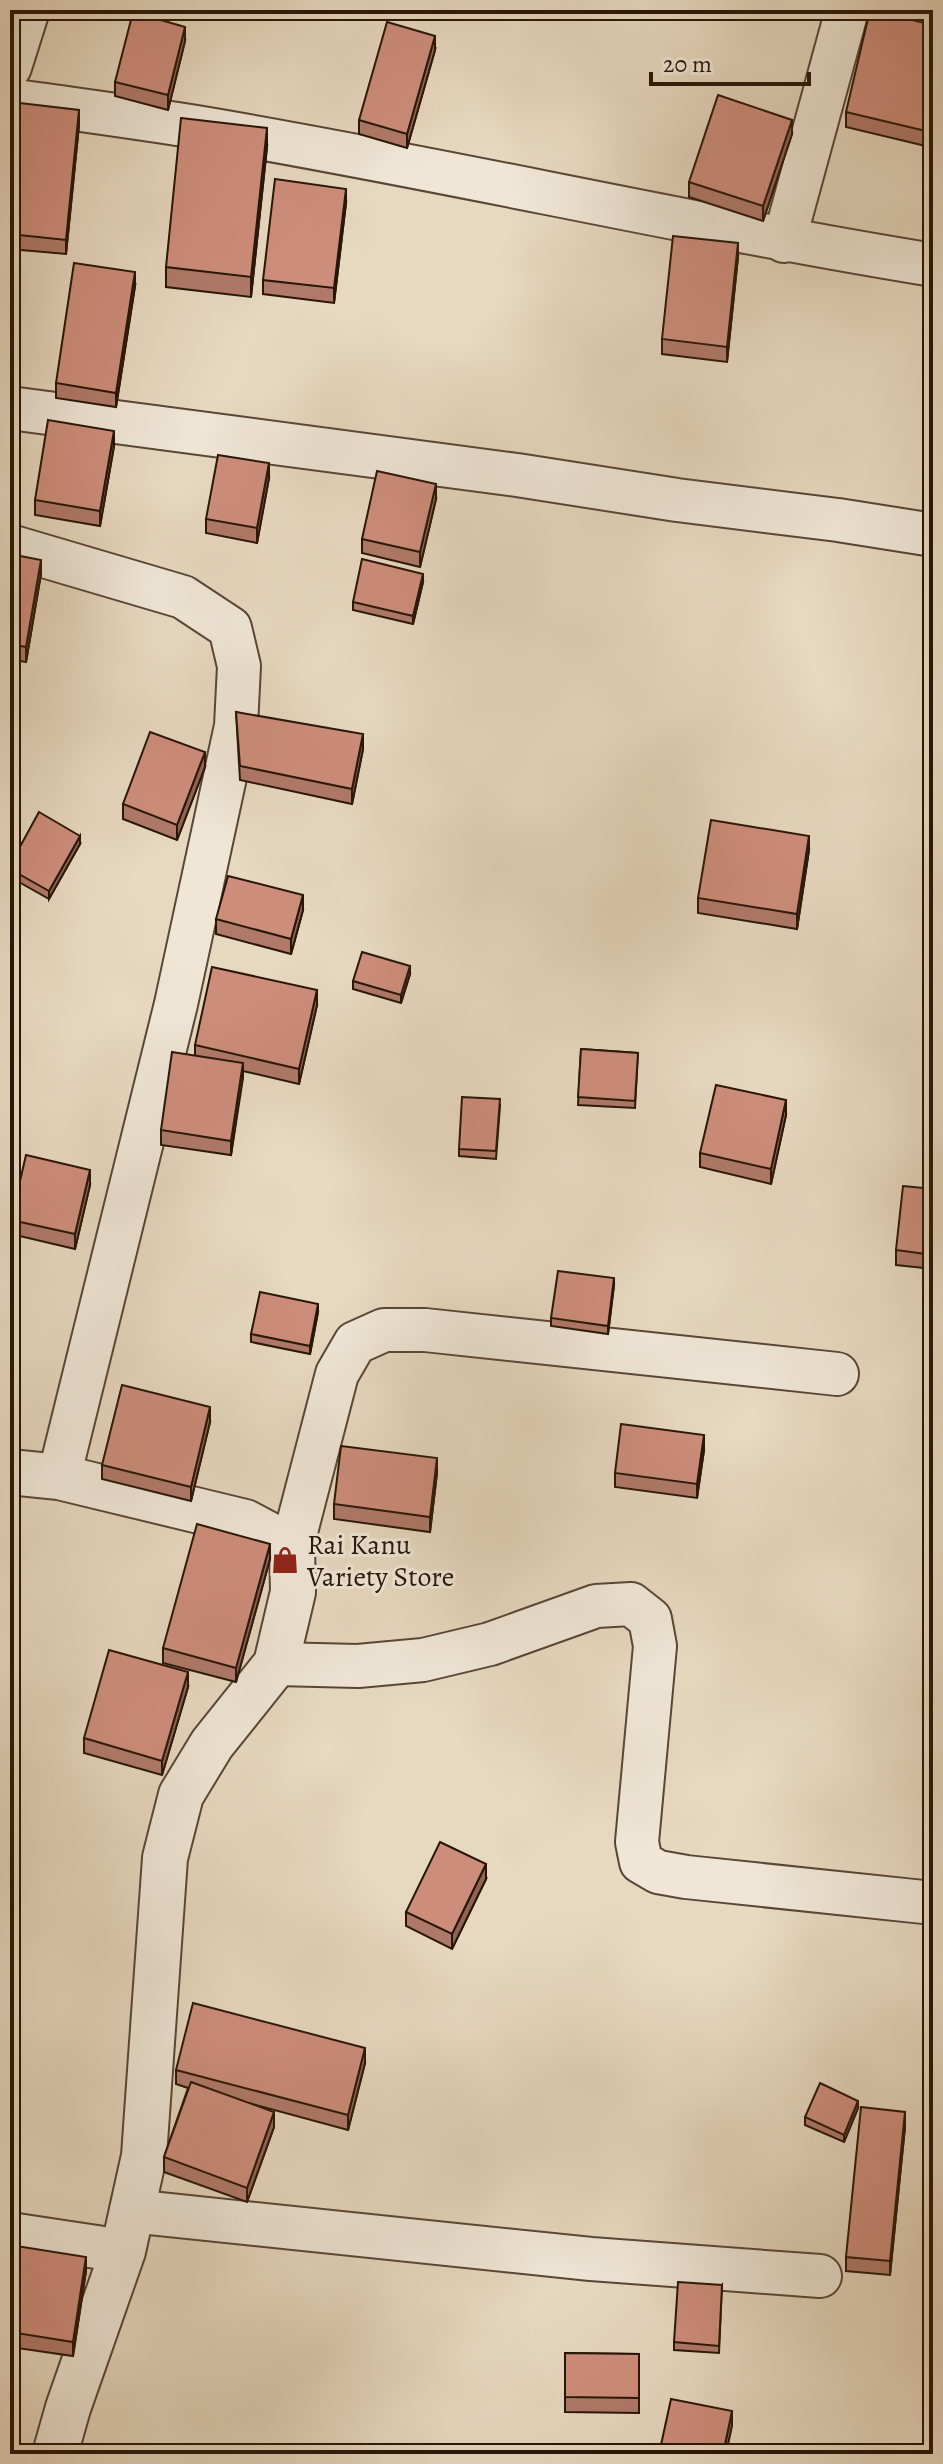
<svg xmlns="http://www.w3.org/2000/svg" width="943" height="2464" font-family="Alegreya,serif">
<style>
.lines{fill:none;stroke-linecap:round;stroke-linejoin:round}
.minor-casing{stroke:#584636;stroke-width:46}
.tertiary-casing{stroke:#584636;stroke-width:48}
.minor{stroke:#efe6d6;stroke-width:42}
.tertiary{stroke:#efe6d6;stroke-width:44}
.wall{fill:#b0796a;stroke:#281608;stroke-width:2}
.shaded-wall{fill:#906356;stroke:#281608;stroke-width:2}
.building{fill:#cd8d7b;stroke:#281608;stroke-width:2}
.labels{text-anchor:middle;stroke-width:6;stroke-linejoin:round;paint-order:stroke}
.poi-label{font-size:28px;fill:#281608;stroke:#efe6d6;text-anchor:start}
</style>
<rect width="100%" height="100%" fill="#e7d8c0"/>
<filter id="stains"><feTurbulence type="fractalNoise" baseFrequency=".0025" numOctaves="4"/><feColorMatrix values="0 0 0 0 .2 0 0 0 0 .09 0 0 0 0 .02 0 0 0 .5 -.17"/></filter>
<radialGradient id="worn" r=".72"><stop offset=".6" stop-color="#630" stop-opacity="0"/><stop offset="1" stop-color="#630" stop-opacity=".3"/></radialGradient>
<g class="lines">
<g class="minor-casing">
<g id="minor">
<path d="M10 67 28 10"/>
<path d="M10 100C72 109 134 117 196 127 442 168 686 225 933 265"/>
<path d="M784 241 847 10"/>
<path d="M10 408 517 475 677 500 838 520 933 535"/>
<path d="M10 546 183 597 230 628 239 666 236 726 176 1004 59 1477"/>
<path d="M292 1547 337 1374 355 1343 384 1330H425L837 1374"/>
<path d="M276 1664 358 1666 423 1660 490 1644 596 1606 631 1604 650 1619 655 1646 637 1842 641 1862 658 1872 686 1877 933 1903"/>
<path d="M131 2211 591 2259 820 2276"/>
<path d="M10 2234 123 2251"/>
</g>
</g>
<g class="tertiary-casing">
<path id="tertiary" d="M10 1472 59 1477 245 1522 292 1547 293 1592 276 1664 212 1744 181 1795 165 1858 144 2156 123 2251 68 2408 55 2454"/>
</g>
<use href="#minor" class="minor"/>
<use href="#tertiary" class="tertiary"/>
</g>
<g class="wall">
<path d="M933 25V134L930 147 846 127V112Z"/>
<path d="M185 41 168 110 115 96V82Z"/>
<path d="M435 50 407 148 359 134V120Z"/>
<path d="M10 111 79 125 66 254 10 249Z"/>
<path d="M792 134 763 221 689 197V182Z"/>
<path d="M267 147 251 297 166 287V267Z"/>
<path d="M346 203 334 303 263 294V280Z"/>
<path d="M738 257 727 362 662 354V339Z"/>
<path d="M135 286 116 407 56 398V383Z"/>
<path d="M114 446 100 526 35 515V500Z"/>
<path d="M269 478 257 543 206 533V519Z"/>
<path d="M436 499 420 567 362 553V539Z"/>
<path d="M10 554 41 574 26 662 10 659Z"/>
<path d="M423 582 413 624 353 610V602Z"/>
<path d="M236 712 363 749 352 804 240 780Z"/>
<path d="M205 767 177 840 123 819V804Z"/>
<path d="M80 844 49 899 10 877V865Z"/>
<path d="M809 850 797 929 698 913V898Z"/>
<path d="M303 910 291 954 216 934V919Z"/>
<path d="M410 974 401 1003 353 989V981Z"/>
<path d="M317 1005 299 1084 243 1071 231 1155 161 1145V1130L195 1056V1045Z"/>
<path d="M581 1049 638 1053 635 1108 578 1105Z"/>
<path d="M500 1106 496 1159 459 1156V1149Z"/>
<path d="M786 1115 771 1184 700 1167V1153Z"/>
<path d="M90 1185 75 1249 11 1234V1220Z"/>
<path d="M933 1189V1269L896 1265V1250Z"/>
<path d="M614 1285 608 1334 551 1326V1318Z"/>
<path d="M318 1312 310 1354 251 1342V1334Z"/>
<path d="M210 1422 191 1501 102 1479V1465Z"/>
<path d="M704 1450 697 1498 615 1487V1473Z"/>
<path d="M437 1473 430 1532 334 1519V1504Z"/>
<path d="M270 1559 236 1682 163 1663V1648Z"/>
<path d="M188 1687 162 1775 84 1753V1738Z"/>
<path d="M486 1879 452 1949 406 1926V1912Z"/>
<path d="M365 2063 348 2130 252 2104 274 2127 247 2202 164 2172V2157L188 2088 176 2084V2070Z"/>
<path d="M858 2108 844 2142 805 2125V2117Z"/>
<path d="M905 2127 890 2275 846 2271V2257Z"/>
<path d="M10 2245 86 2271 73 2356 10 2347Z"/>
<path d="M722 2285 719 2353 674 2350V2342Z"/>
<path d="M565 2353 639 2354V2413L565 2412Z"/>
</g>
<g class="shaded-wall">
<path d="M185 27V41L168 110V95Z"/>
<path d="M435 36V50L407 148V134Z"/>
<path d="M79 110V125L66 254V240Z"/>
<path d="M792 120V134L763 221V206Z"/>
<path d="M933 120V134L930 147V132Z"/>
<path d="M267 128V147L251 297V277Z"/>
<path d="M346 189V203L334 303V288Z"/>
<path d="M738 243V257L727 362V347Z"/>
<path d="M135 272V286L116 407V393Z"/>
<path d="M114 431V446L100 526V511Z"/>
<path d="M269 463V478L257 543V528Z"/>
<path d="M436 484V499L420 567V552Z"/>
<path d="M41 560V574L26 662V647Z"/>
<path d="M423 574V582L413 624V616Z"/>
<path d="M363 734V749L352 804V789Z"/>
<path d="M205 752V767L177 840V825Z"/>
<path d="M80 836V844L49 899V891Z"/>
<path d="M809 836V850L797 929V914Z"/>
<path d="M303 895V910L291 954V939Z"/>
<path d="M410 966V974L401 1003V995Z"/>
<path d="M317 990V1005L299 1084V1069Z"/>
<path d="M243 1063V1078L231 1155V1141Z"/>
<path d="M786 1100V1115L771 1184V1169Z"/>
<path d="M90 1170V1185L75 1249V1234Z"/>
<path d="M614 1278V1285L608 1334V1326Z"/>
<path d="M318 1304V1312L310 1354V1346Z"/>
<path d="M210 1407V1422L191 1501V1487Z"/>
<path d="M704 1435V1450L697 1498V1484Z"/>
<path d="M437 1458V1473L430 1532V1517Z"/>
<path d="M270 1544V1559L236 1682V1668Z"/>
<path d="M188 1672V1687L162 1775V1761Z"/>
<path d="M486 1864V1879L452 1949V1934Z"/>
<path d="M365 2048V2063L348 2130V2115Z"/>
<path d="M858 2101V2108L844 2142V2135Z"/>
<path d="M274 2112V2127L247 2202V2188Z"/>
<path d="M905 2112V2127L890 2275V2261Z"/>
<path d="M86 2257V2271L73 2356V2342Z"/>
<path d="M732 2411V2426L726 2454H723Z"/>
</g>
<g class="building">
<path d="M870 10 933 25V120L930 132 846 112Z"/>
<path d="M133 12 185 27 168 95 115 82Z"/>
<path d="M387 22 435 36 407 134 359 120Z"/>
<path d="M718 95 792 120 763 206 689 182Z"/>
<path d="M11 102 79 110 66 240 10 234Z"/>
<path d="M181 118 267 128 251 277 166 267Z"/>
<path d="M275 179 346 189 334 288 263 280Z"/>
<path d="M673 236 738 243 727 347 662 339Z"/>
<path d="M74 263 135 272 116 393 56 383Z"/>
<path d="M48 420 114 431 100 511 35 500Z"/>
<path d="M218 455 269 463 257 528 206 519Z"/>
<path d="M377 471 436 484 420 552 362 539Z"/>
<path d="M10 554 41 560 26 647 10 644Z"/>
<path d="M362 559 423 574 413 616 353 602Z"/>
<path d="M236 712 363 734 352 789 240 766Z"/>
<path d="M150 732 205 752 177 825 123 804Z"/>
<path d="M39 812 80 836 49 891 10 869V865Z"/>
<path d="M711 820 809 836 797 914 698 898Z"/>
<path d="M228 876 303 895 291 939 216 919Z"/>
<path d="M362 952 410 966 401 995 353 981Z"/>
<path d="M212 967 317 990 299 1069 195 1045Z"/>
<path d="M581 1049 638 1053 635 1101 578 1097Z"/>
<path d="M172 1052 243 1063 231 1141 161 1130Z"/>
<path d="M716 1085 786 1100 771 1169 700 1153Z"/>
<path d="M462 1097 500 1099 496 1151 459 1149Z"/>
<path d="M26 1155 90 1170 75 1234 11 1220Z"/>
<path d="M903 1186 933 1189V1255L896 1250Z"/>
<path d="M558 1271 614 1278 608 1326 551 1318Z"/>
<path d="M260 1292 318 1304 310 1346 251 1334Z"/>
<path d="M122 1385 210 1407 191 1487 102 1465Z"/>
<path d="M621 1424 704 1435 697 1484 615 1473Z"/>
<path d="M341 1446 437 1458 430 1517 334 1504Z"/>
<path d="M197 1524 270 1544 236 1668 163 1648Z"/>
<path d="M109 1650 188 1672 162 1761 84 1738Z"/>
<path d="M440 1842 486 1864 452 1934 406 1912Z"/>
<path d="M193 2003 365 2048 348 2115 176 2070Z"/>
<path d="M191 2082 274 2112 247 2188 164 2157Z"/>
<path d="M820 2083 858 2101 844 2135 805 2117Z"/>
<path d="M861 2107 905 2112 890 2261 846 2257Z"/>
<path d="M10 2245 86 2257 73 2342 10 2332Z"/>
<path d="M678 2282 722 2285 719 2346 674 2342Z"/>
<path d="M565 2353 639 2354V2398L565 2397Z"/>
<path d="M671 2399 732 2411 723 2454H659Z"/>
<path d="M458 2447 507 2454H457Z"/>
</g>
<defs>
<g id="shop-bare" transform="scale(2.16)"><path d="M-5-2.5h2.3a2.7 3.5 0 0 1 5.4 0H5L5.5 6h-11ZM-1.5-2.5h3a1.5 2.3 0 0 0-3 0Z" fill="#8f2418" stroke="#efe6d6" stroke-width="2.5" paint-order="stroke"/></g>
</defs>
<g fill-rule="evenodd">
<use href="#shop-bare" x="285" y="1560"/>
</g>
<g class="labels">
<g class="poi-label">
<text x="307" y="1554">Rai Kanu<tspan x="307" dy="32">Variety Store</tspan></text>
</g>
</g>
<rect width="943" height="2464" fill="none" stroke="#e7d8c0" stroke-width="40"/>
<rect x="12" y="12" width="919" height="2440" fill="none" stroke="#281608" stroke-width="4"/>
<rect x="20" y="20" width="903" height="2424" fill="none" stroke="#281608" stroke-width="2"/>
<path d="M651 72v12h158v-12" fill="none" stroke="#281608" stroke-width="4"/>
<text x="663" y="72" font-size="24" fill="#281608" stroke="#efe6d6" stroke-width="6" paint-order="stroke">20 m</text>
<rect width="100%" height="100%" filter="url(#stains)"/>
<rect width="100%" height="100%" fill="url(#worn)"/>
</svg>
